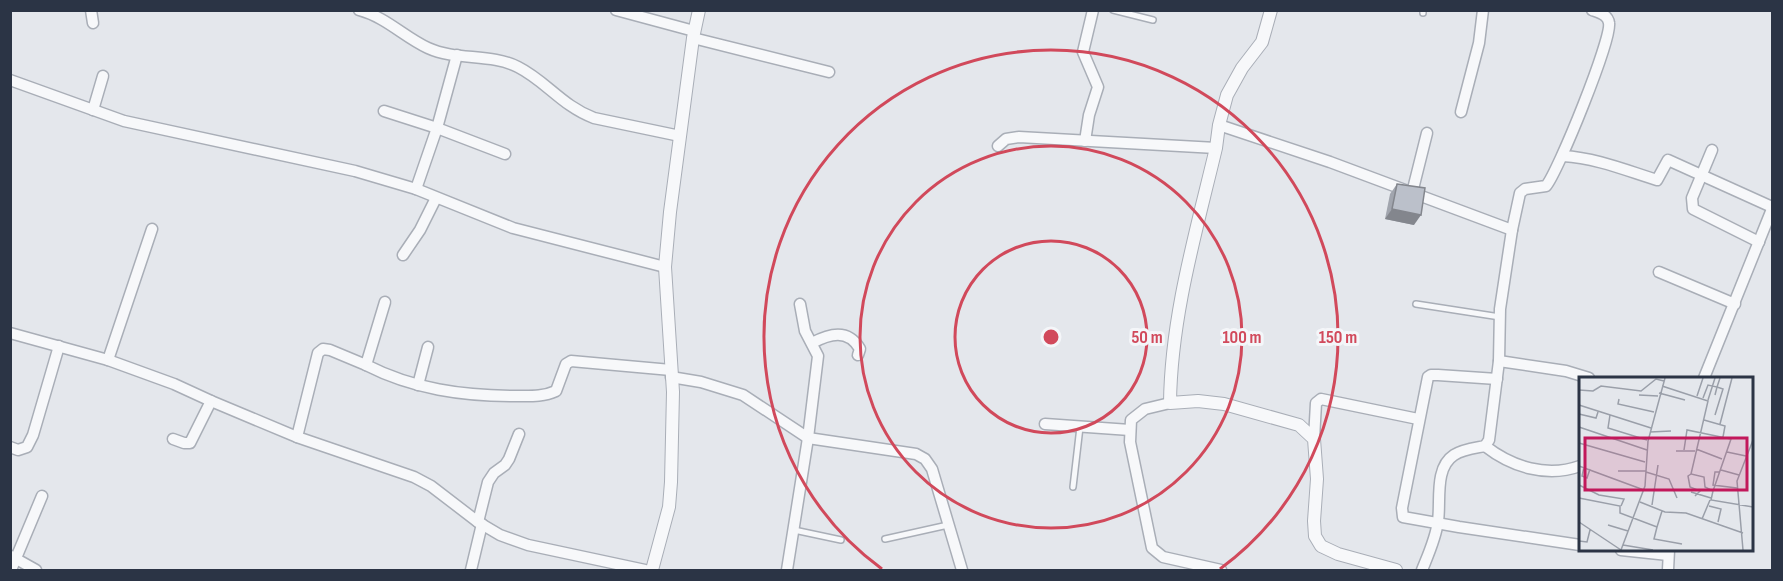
<svg xmlns="http://www.w3.org/2000/svg" width="1783" height="581" font-family="'Sofia Sans Condensed',sans-serif">
<style>
.lines{fill:none;stroke-linecap:round;stroke-linejoin:round}
.service-casing{stroke:#a9aeb7;stroke-width:8}
.minor-casing{stroke:#a9aeb7;stroke-width:13}
.tertiary-casing{stroke:#a9aeb7;stroke-width:14}
.service{stroke:#f7f8fa;stroke-width:5}
.minor{stroke:#f7f8fa;stroke-width:10}
.tertiary{stroke:#f7f8fa;stroke-width:12}
.wall{fill:#a1a5ae}
.shaded-wall{fill:#83868d}
.building{fill:#bbc0ca;stroke:#83868d;stroke-width:1.5}
.ring{fill:none;stroke:#d1495b;stroke-width:3}
.inset-road{fill:none;stroke:#9a9fa9;stroke-width:1.5}
.view{fill:#c2185b;fill-opacity:0.15;stroke:#c2185b;stroke-width:3}
.inset-edge{fill:none;stroke:#2b3445;stroke-width:3}
.centre{fill:#d1495b;stroke:#f4f6f9;stroke-width:3}
.ring-label{font-size:18px;text-anchor:middle;font-weight:bold;fill:#d1495b;stroke:#f4f6f9;stroke-width:6;stroke-linejoin:round;paint-order:stroke}
</style>
<rect width="100%" height="100%" fill="#e4e7ec"/>
<g class="lines">
<g class="service-casing">
<g id="service">
<path d="M1113 10 1153 20"/>
<path d="M1423 13V10"/>
<path d="M1416 304 1500 317"/>
<path d="M1073 487 1080 427"/>
<path d="M794 530 841 540"/>
<path d="M885 539 948 525"/>
</g>
</g>
<g class="minor-casing">
<g id="minor">
<path d="M91 10 93 23"/>
<path d="M359 10C386 17 404 37 428 48 456 61 491 53 518 67 546 81 562 106 594 118L680 136"/>
<path d="M616 10 694 31"/>
<path d="M693 38 829 72"/>
<path d="M10 80 124 121 355 171 416 189 513 228 665 267"/>
<path d="M93 110 103 76"/>
<path d="M384 111 437 128 505 154"/>
<path d="M1461 112 1479 43 1483 10"/>
<path d="M1219 125 1330 162 1512 230"/>
<path d="M1085 141 1089 115 1098 87 1083 52 1093 10"/>
<path d="M998 146 1006 139 1019 137 1216 148"/>
<path d="M1712 150 1692 198 1693 209 1759 242"/>
<path d="M1563 156C1596 158 1625 170 1657 180L1668 160 1772 207"/>
<path d="M416 189 437 128 457 55"/>
<path d="M1412 193 1427 133"/>
<path d="M403 255 420 230 436 198"/>
<path d="M1659 272 1735 304"/>
<path d="M10 333 108 360 174 384 211 401 297 437 414 477 431 486 478 522 500 535 528 545 645 570"/>
<path d="M812 343C829 334 848 328 860 349L858 355"/>
<path d="M108 360 152 229"/>
<path d="M1499 361 1566 371 1589 378"/>
<path d="M366 365C413 389 463 396 515 396 530 396 543 397 556 391L566 364 571 361 671 370"/>
<path d="M671 377 701 382 743 395 808 438 916 454 925 459 932 469 962 570"/>
<path d="M1704 378 1772 209"/>
<path d="M1497 379 1438 375H1431L1428 377 1402 508 1403 517 1459 527 1580 545"/>
<path d="M418 385 428 347"/>
<path d="M1170 403 1145 409 1131 420 1130 442 1152 548 1163 557 1221 570"/>
<path d="M1045 424 1130 430"/>
<path d="M297 437 318 353 323 349 330 350 366 365 385 302"/>
<path d="M173 439 184 443H190L211 401"/>
<path d="M1314 439 1316 403 1321 399 1418 419"/>
<path d="M1485 446C1512 467 1547 478 1580 466"/>
<path d="M10 447 18 450 27 447 33 435 59 346"/>
<path d="M478 522 488 482 494 473 505 465 509 459 519 434"/>
<path d="M1621 550 1668 555"/>
<path d="M11 556 36 570"/>
<path d="M11 570 42 496"/>
<path d="M471 570 482 524"/>
<path d="M787 570 808 438 818 356 805 331 800 304"/>
<path d="M1422 570C1428 555 1436 538 1438 521 1441 501 1434 468 1454 455 1463 449 1475 448 1485 446L1489 440 1499 361 1500 309 1512 230 1520 193 1525 189 1546 186C1558 172 1612 39 1609 23 1608 15 1600 13 1592 10"/>
<path d="M1668 570 1669 550"/>
</g>
</g>
<g class="tertiary-casing">
<g id="tertiary">
<path d="M1271 10 1262 42 1242 68 1227 95 1219 125 1216 148C1196 232 1171 317 1170 403L1198 401 1224 404 1299 425 1314 439 1317 479 1314 521 1315 536 1321 546 1338 554 1396 570"/>
<path d="M652 570 669 507 671 482 673 392 665 267 670 212 693 38 699 10"/>
</g>
</g>
<use href="#service" class="service"/>
<use href="#minor" class="minor"/>
<use href="#tertiary" class="tertiary"/>
</g>
<path class="wall" d="M1397 184 1414 225 1385 219 1390 194Z"/>
<path class="shaded-wall" d="M1392 209 1421 215 1414 225 1385 219Z"/>
<path class="building" d="M1397 184 1425 188 1421 215 1392 209Z"/>
<g class="ring">
<circle cx="1051" cy="337" r="96"/>
<circle cx="1051" cy="337" r="191"/>
<path d="M882 569A287 287 0 1 1 1220 569"/>
</g>
<g transform="translate(1579 377)">
<rect width="174" height="174" fill="#e4e7ec"/>
<path class="inset-road" d="M83 9 129 24 112 97 125 100 126 110 134 114 132 123 174 130M0 13 14 14 22 9 62 14 77 2 85 4M80 16 106 23M60 18 79 19M118 19 124 1M124 21 129 8 138 10 136 18M40 22 39 27 75 35M129 23 136 1M0 28 72 51M0 37 17 41 19 35M31 38 29 51 68 63M136 38 144 12 138 10 141 1M125 43 146 49 144 60M141 47 153 1M0 50 68 73M71 55 92 54M0 66 66 85M117 72 143 82M105 73 108 53 152 62 134 114M97 74H116M148 75 167 79M0 89 65 113M5 90 3 99 8 101 11 92M142 93 160 98M39 94H67M67 95 90 102 98 121M141 95H136L134 108 158 111M112 97 109 99 111 110 121 114 116 119M0 108 20 118 45 122 42 129M112 115 132 121M0 121 41 129V136L78 150 83 134M61 125 86 135 107 136 164 156M73 128 79 88M130 129 142 132 139 145M123 142 131 123M0 145 42 173M29 148 49 154M78 150 75 162 103 167M0 164 8 165 11 153M44 168 74 173M42 173 66 109 69 64 86 1M164 173 158 104 174 63"/>
<path class="view" d="M6 61H168V113H6Z"/>
<rect width="174" height="174" class="inset-edge"/>
</g>
<circle cx="1051" cy="337" r="9" class="centre"/>
<g class="ring-label">
<text x="1147" y="343">50 m</text>
<text x="1242" y="343">100 m</text>
<text x="1338" y="343">150 m</text>
</g>
<rect width="1783" height="581" fill="none" stroke="#2b3445" stroke-width="24"/>
</svg>
